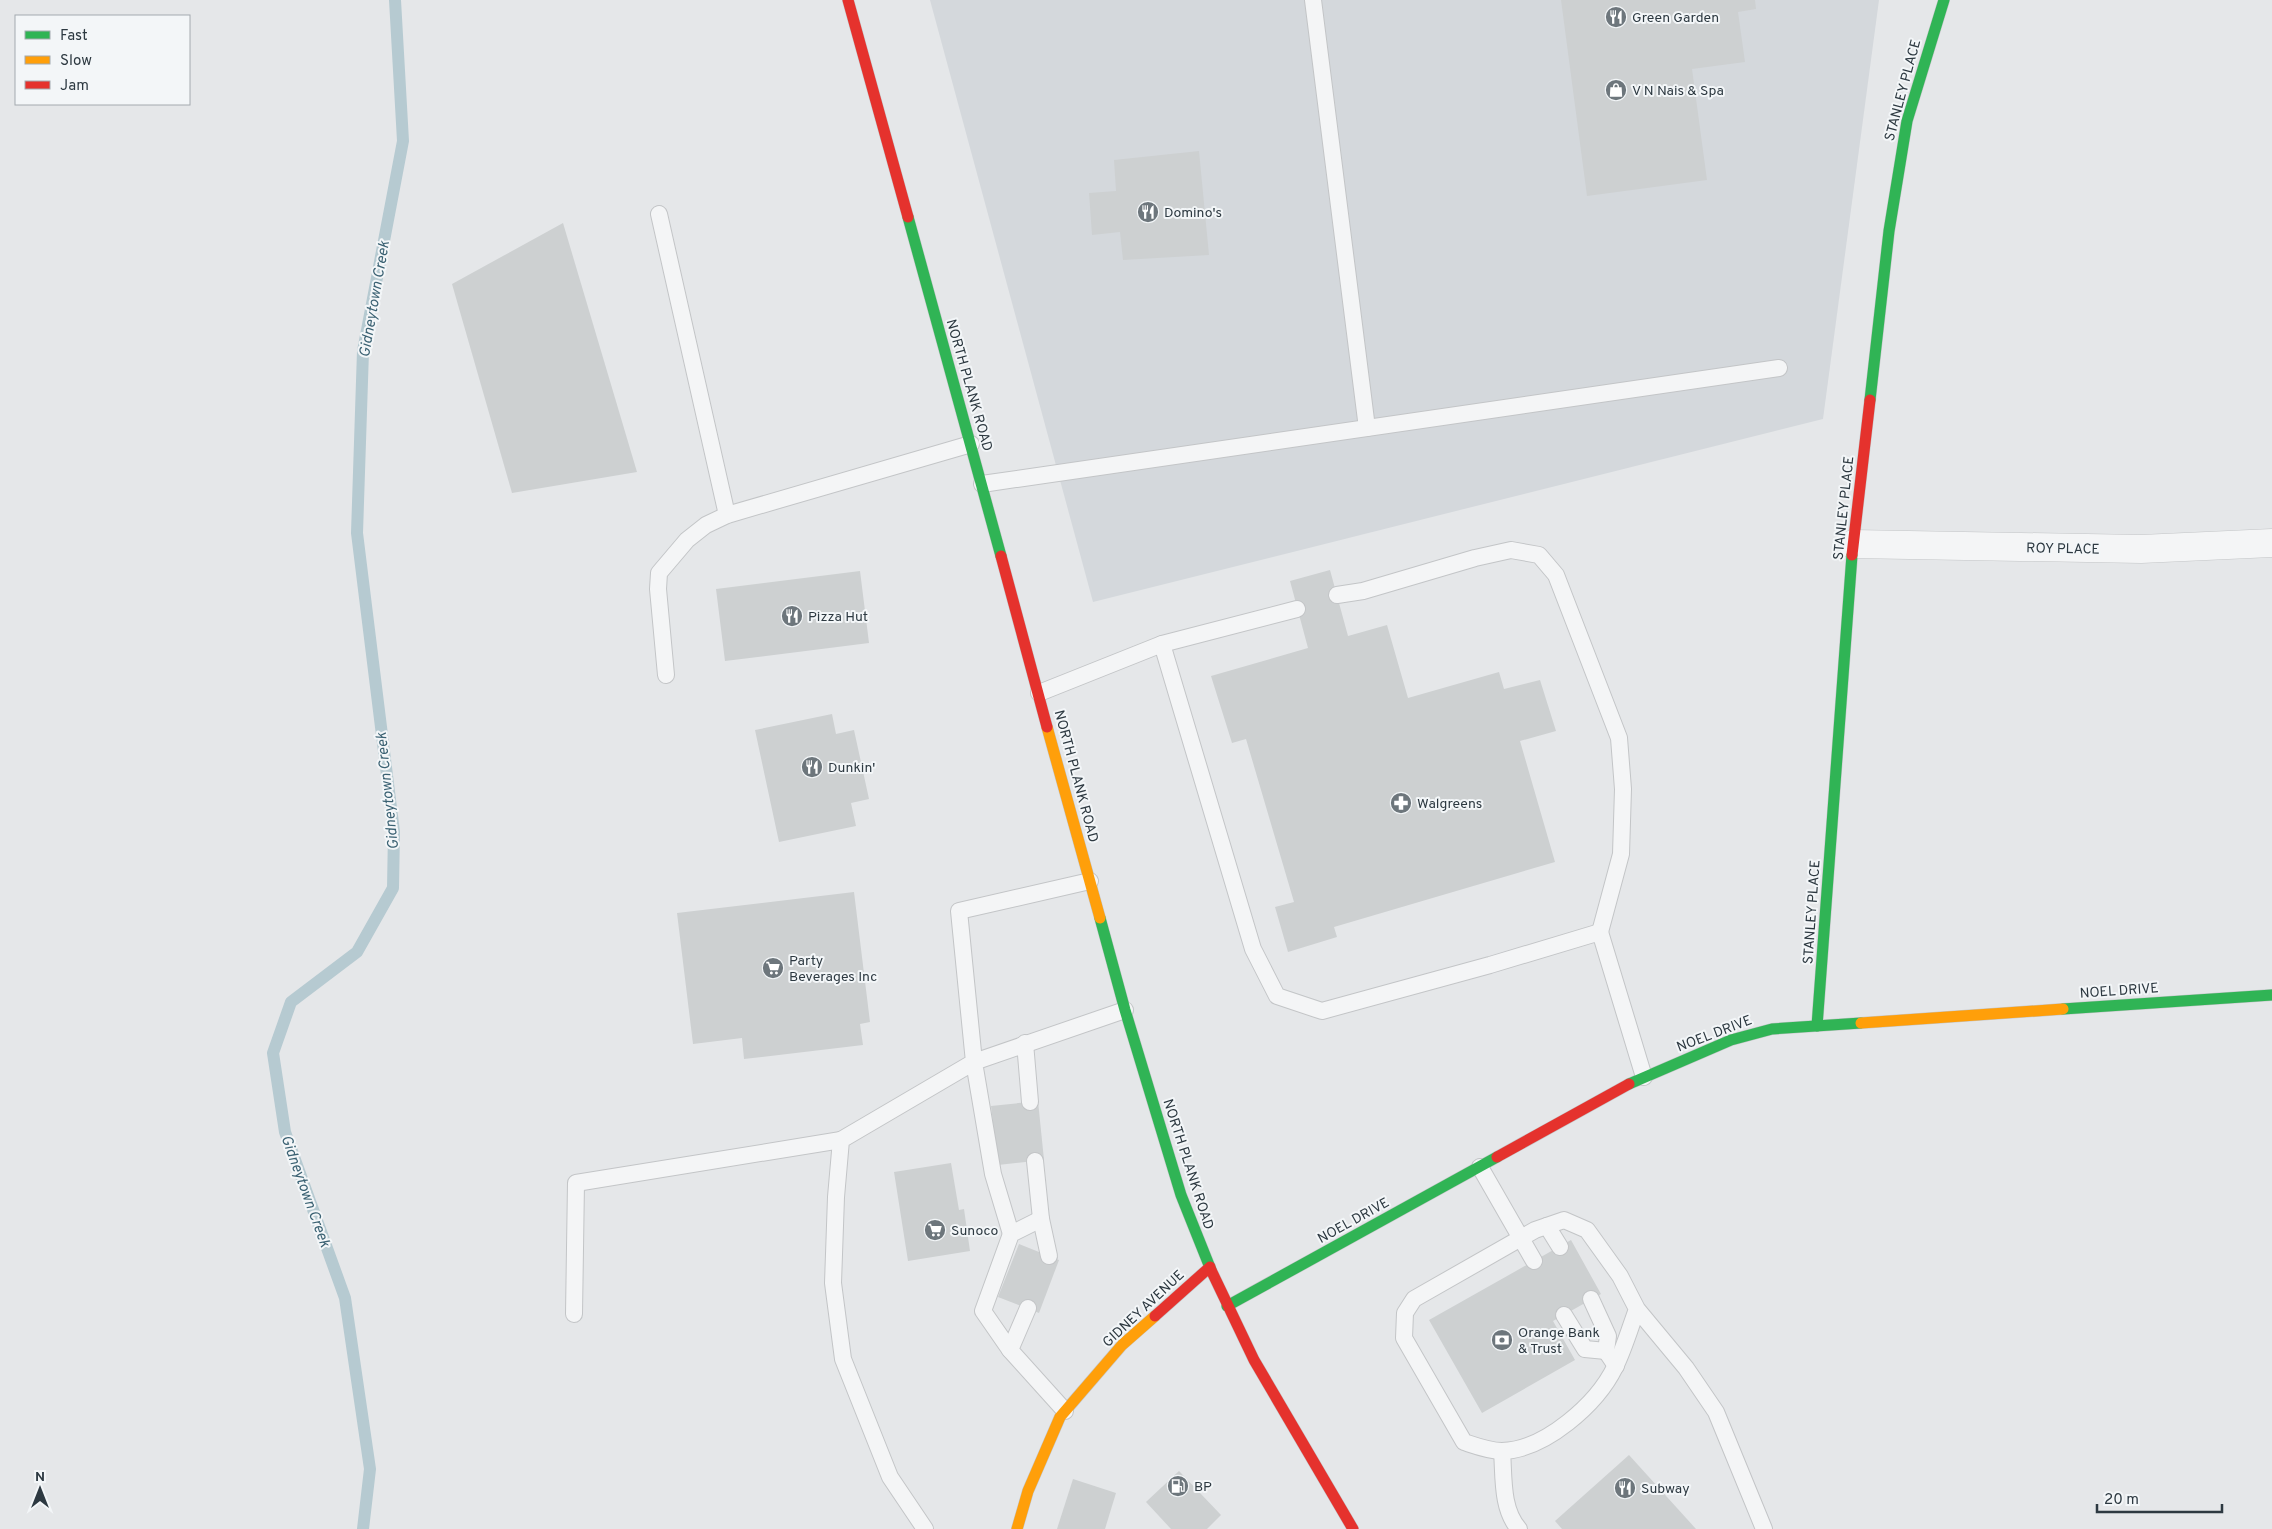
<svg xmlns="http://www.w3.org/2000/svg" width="2272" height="1529" font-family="Overpass,sans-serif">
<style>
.built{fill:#d4d8dc}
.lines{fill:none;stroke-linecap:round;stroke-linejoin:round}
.stream{stroke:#b6cad1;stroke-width:12}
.building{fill:#cdd0d1}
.lane-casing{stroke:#c3c5c7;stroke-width:18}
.street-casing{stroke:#c3c5c7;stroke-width:29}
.fast-casing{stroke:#c3c5c7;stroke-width:12}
.slow-casing{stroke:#c3c5c7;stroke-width:12}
.jam-casing{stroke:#c3c5c7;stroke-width:12}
.lane{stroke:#f4f5f6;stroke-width:16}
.street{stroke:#f4f5f6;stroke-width:28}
.fast{stroke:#30b455;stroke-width:11}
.slow{stroke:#ff9f0a;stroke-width:11}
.jam{stroke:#e5322d;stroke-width:11}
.labels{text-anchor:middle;stroke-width:4;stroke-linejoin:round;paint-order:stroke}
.poi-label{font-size:14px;fill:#2d3941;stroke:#f3f6f8;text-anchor:start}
.street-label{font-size:14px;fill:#2d3941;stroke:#f3f6f8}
.water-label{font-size:15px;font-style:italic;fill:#3a6172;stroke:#f3f6f8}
</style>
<rect width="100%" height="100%" fill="#e5e7e9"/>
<path class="built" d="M930 0H1879L1823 419 1093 602Z"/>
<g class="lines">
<path class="stream" d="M363 1529 370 1469 345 1298 285 1132 273 1053 291 1002 357 952 393 888 394 832 357 533 363 351 403 141 395 0"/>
</g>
<g class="building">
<path d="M1561 0H1755L1756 9 1738 12 1745 62 1692 69 1707 180 1587 196Z"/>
<path d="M1199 151 1209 255 1123 260 1120 232 1092 235 1089 193 1116 191 1114 160Z"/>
<path d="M563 223 637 472 512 493 452 284Z"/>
<path d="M1330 570 1348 636 1387 625 1408 698 1499 672 1504 689 1540 680 1556 731 1520 741 1555 862 1334 927 1337 937 1288 952 1275 907 1294 902 1246 739 1232 743 1211 676 1308 648 1290 581Z"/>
<path d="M860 571 869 643 725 661 716 589Z"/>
<path d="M832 714 836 734 854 730 869 799 851 803 856 826 779 842 755 730Z"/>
<path d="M854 892 870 1022 860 1024 863 1045 744 1059 742 1038 693 1044 677 913Z"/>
<path d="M1038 1101 1044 1160 998 1165 991 1106Z"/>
<path d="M951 1163 959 1210 964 1209 970 1251 908 1261 894 1172Z"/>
<path d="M1571 1240 1601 1294 1553 1321 1575 1360 1482 1413 1429 1320Z"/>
<path d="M1019 1244 1059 1260 1039 1313 998 1297Z"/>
<path d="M1629 1455 1696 1529H1562L1555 1521Z"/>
<path d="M1179 1471 1221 1515 1207 1529H1171L1146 1502Z"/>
<path d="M1073 1479 1116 1493 1105 1529H1057Z"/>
</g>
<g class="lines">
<g class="lane-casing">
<g id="lane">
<path d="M1313 0 1367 428"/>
<path d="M659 214 727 515"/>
<path d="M982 484 1779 368"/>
<path d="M1337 595 1363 591 1475 558 1511 550 1539 555 1556 575 1619 738 1623 789 1621 854 1600 932"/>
<path d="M1162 644 1297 609"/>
<path d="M666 675 658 589 659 573 687 540 706 525 727 515 971 444"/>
<path d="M1039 693 1162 644 1253 949 1277 996 1322 1011 1490 965 1600 932 1644 1077"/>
<path d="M1025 1043 1030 1102"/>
<path d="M1035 1161 1041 1219 1049 1256"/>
<path d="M1480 1167 1534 1261"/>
<path d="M1547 1226 1560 1247"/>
<path d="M1011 1234 993 1174 974 1062 1125 1010"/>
<path d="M1591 1299 1608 1336 1606 1351 1616 1366"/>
<path d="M1028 1308 1010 1350 1065 1411"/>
<path d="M1637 1309C1630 1328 1624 1349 1615 1367 1597 1404 1545 1450 1502 1451 1489 1451 1476 1446 1464 1442L1404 1338 1405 1313 1414 1299 1535 1230 1564 1220 1587 1230 1620 1276 1637 1309 1686 1368 1716 1412 1764 1529"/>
<path d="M574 1314 576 1183 841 1140"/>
<path d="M1564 1315 1585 1349 1606 1351"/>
<path d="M1010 1350 983 1311 1011 1234 1041 1219"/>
<path d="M1502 1451C1504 1476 1501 1509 1519 1529"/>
<path d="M925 1529 890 1477 843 1359 833 1283 836 1197 841 1140 974 1062 959 911 1090 881"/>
</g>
</g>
<g class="street-casing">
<path id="street" d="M1853 544 2141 549 2272 543"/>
</g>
<g class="fast-casing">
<g id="fast">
<path d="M908 217 1001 556"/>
<path d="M1870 400 1889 231 1907 121 1944 0"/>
<path d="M1100 918 1125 1010 1181 1195 1211 1270"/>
<path d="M2063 1009 2272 995"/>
<path d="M1817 1026 1852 555"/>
<path d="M1629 1084 1731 1040 1772 1029 1861 1023"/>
<path d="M1227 1306 1497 1157"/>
</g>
</g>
<g class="slow-casing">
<g id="slow">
<path d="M1047 727 1100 918"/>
<path d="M1861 1023 2063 1009"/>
<path d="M1017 1529 1028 1491 1060 1417 1122 1345 1155 1316"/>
</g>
</g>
<g class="jam-casing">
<g id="jam">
<path d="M848 0 908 217"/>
<path d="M1852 555 1870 400"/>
<path d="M1001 556 1047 727"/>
<path d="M1497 1157 1629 1084"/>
<path d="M1211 1270 1254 1360 1353 1529"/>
<path d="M1155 1316 1210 1267"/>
</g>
</g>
<use href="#lane" class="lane"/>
<use href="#street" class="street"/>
<use href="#fast" class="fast"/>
<use href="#slow" class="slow"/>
<use href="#jam" class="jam"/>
</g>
<defs>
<g id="restaurant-disc" transform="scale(1.125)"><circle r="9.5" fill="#6d767c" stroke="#f3f6f8"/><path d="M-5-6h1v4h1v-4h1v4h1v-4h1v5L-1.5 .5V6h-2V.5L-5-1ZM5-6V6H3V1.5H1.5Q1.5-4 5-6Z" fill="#fff"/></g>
<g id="shop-disc" transform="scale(1.125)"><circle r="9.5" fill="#6d767c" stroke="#f3f6f8"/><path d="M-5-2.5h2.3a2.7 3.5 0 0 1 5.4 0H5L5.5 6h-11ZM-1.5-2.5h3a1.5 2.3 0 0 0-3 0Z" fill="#fff"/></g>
<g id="pharmacy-disc" transform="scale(1.125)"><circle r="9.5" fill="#6d767c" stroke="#f3f6f8"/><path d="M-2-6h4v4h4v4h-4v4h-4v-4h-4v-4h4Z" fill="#fff"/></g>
<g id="supermarket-disc" transform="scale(1.125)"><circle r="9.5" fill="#6d767c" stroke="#f3f6f8"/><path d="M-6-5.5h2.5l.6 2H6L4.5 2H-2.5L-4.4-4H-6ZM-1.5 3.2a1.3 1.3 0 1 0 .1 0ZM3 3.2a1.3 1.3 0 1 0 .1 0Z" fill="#fff"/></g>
<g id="bank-disc" transform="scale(1.125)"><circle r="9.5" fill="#6d767c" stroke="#f3f6f8"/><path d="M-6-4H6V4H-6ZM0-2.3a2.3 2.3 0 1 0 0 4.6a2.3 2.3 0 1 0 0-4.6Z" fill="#fff"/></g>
<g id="fuel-disc" transform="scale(1.125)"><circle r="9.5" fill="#6d767c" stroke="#f3f6f8"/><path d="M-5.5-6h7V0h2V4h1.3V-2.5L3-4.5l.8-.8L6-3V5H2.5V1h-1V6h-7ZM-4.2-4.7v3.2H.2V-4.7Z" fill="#fff"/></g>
</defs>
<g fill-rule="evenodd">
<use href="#restaurant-disc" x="1616" y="17"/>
<use href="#shop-disc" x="1616" y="90"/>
<use href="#restaurant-disc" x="1148" y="212"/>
<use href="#restaurant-disc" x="792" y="616"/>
<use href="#restaurant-disc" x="812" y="767"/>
<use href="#pharmacy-disc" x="1401" y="803"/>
<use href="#supermarket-disc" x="773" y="968"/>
<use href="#supermarket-disc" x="935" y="1230"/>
<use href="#bank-disc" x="1502" y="1340"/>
<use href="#fuel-disc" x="1178" y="1486"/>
<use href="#restaurant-disc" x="1625" y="1488"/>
</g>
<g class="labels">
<g class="poi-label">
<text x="1632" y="22">Green Garden</text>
<text x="1632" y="95">V N Nais &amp; Spa</text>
<text x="1164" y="217">Domino's</text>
<text x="808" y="621">Pizza Hut</text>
<text x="828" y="772">Dunkin'</text>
<text x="1417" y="808">Walgreens</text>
<text x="789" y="965">Party<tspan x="789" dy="16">Beverages Inc</tspan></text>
<text x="951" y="1235">Sunoco</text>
<text x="1518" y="1337">Orange Bank<tspan x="1518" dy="16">&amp; Trust</tspan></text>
<text x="1194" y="1491">BP</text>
<text x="1641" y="1493">Subway</text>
</g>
<g class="street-label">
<text transform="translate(1902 90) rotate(-75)" y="5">STANLEY PLACE</text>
<text transform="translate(970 385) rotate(74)" y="5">NORTH PLANK ROAD</text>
<text transform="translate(1843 508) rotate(-84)" y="5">STANLEY PLACE</text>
<text transform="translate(2063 548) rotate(1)" y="5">ROY PLACE</text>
<text transform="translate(1077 776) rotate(75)" y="5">NORTH PLANK ROAD</text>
<text transform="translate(1811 912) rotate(-86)" y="5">STANLEY PLACE</text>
<text transform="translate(2119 990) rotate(-4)" y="5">NOEL DRIVE</text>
<text transform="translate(1714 1033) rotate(-21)" y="5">NOEL DRIVE</text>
<text transform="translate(1189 1164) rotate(72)" y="5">NORTH PLANK ROAD</text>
<text transform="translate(1353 1220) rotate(-29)" y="5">NOEL DRIVE</text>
<text transform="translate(1143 1308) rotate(-43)" y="5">GIDNEY AVENUE</text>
</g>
<g class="water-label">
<text transform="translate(374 299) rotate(-80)" y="5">Gidneytown Creek</text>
<text transform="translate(387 791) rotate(-96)" y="5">Gidneytown Creek</text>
<text transform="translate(306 1191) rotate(70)" y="5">Gidneytown Creek</text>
</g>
</g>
<rect x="15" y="15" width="175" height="90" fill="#f3f6f8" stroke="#a4aaaf"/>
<rect x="25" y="31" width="25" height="8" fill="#30b455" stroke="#a4aaaf"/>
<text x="60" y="40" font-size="15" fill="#2d3941">Fast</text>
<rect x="25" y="56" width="25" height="8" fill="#ff9f0a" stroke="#a4aaaf"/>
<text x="60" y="65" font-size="15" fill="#2d3941">Slow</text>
<rect x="25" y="81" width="25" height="8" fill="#e5322d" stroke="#a4aaaf"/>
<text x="60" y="90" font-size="15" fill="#2d3941">Jam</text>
<g transform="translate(40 1489)" stroke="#f3f6f8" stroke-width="4" paint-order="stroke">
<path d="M0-4L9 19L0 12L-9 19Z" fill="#2d3941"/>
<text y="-8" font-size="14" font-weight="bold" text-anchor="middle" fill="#2d3941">N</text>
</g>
<path d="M2097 1504v8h125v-8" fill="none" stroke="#2d3941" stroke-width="2.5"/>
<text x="2104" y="1504" font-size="15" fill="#2d3941" stroke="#f3f6f8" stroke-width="4" paint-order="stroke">20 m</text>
</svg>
